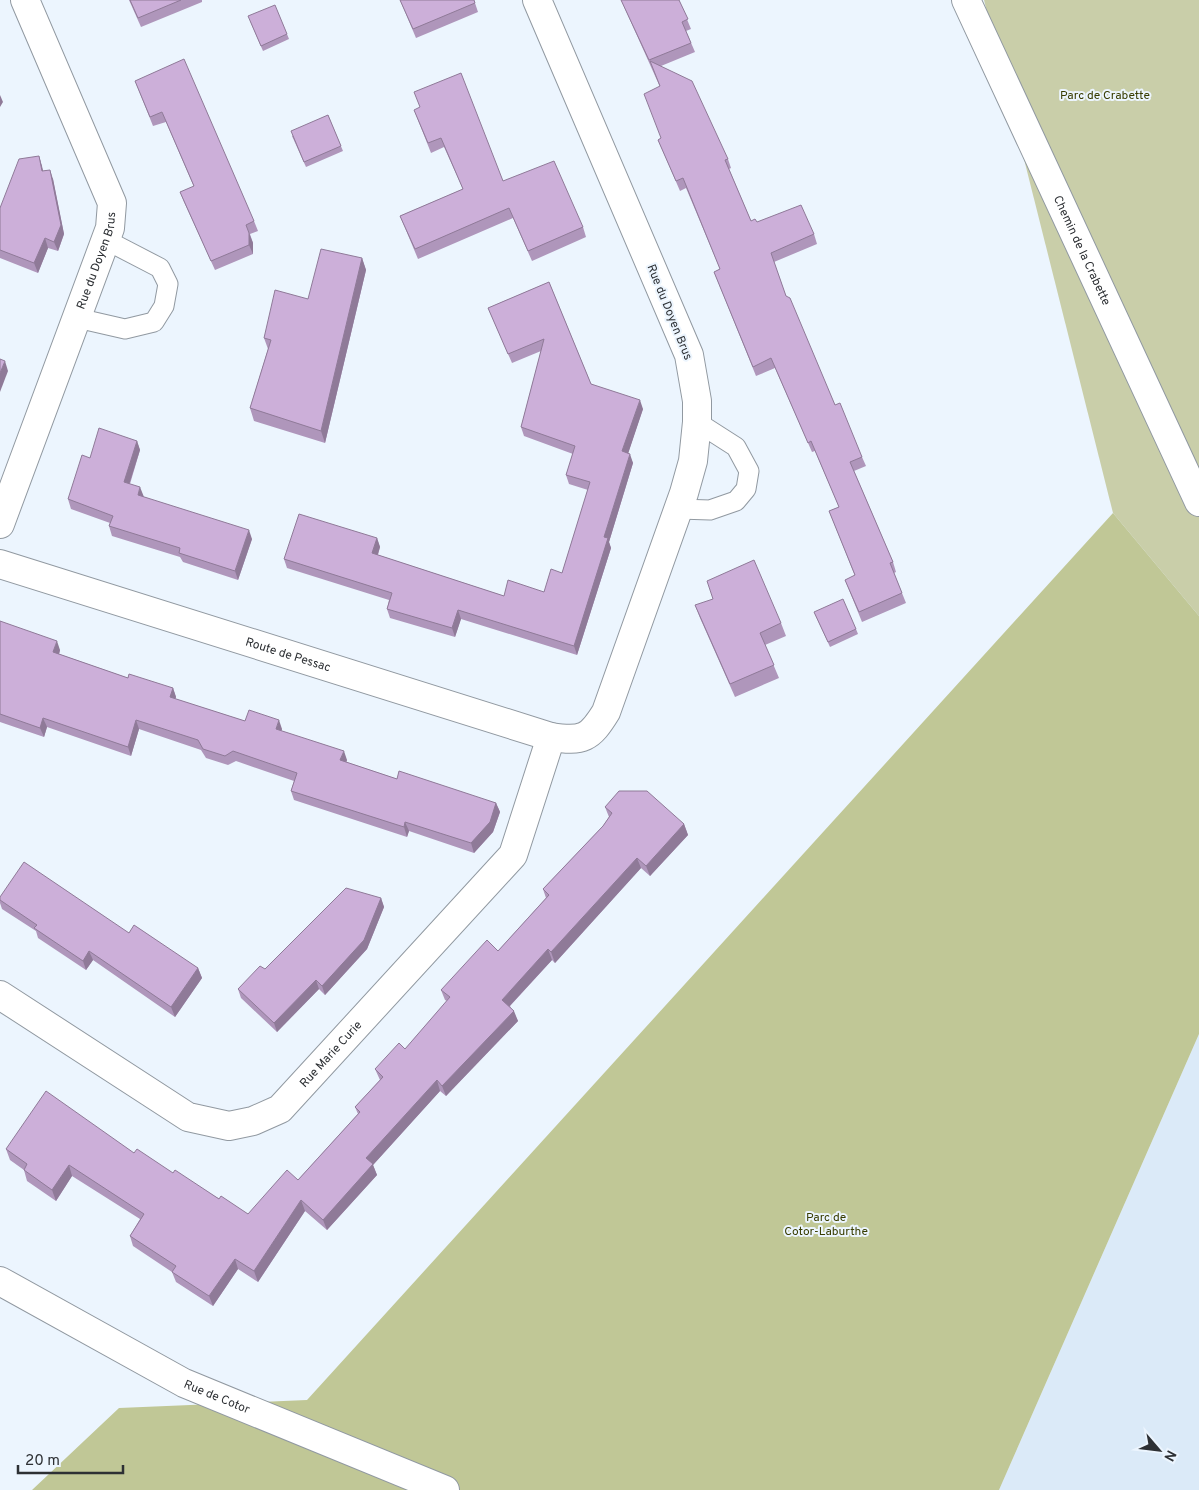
<svg xmlns="http://www.w3.org/2000/svg" width="1199" height="1490" font-family="Overpass,sans-serif">
<style>
.built{fill:#dbeaf8}
.green{fill:#c9cea9}
.forest{fill:#c0c796}
.lines{fill:none;stroke-linecap:round;stroke-linejoin:round}
.lane-casing{stroke:#9199a1;stroke-width:21}
.street-casing{stroke:#9199a1;stroke-width:30}
.lane{stroke:#fff;stroke-width:19}
.street{stroke:#fff;stroke-width:28}
.wall{fill:#af96bb}
.shaded-wall{fill:#8f7a98}
.building{fill:#ccafd9;stroke:#8f7a98}
.labels{text-anchor:middle;stroke-width:4;stroke-linejoin:round;paint-order:stroke}
.park-label{font-size:12px;fill:#383c00;stroke:#ecf5fe}
.street-label{font-size:12px;fill:#2d3034;stroke:#ecf5fe}
</style>
<rect width="100%" height="100%" fill="#ecf5fe"/>
<path class="built" d="M1199 1034V1490H999Z"/>
<path class="green" d="M984 0H1199V616L1113 513Z"/>
<path class="forest" d="M1113 513 1199 616V1034L999 1490H32L119 1408 307 1400Z"/>
<g class="lines">
<g class="lane-casing">
<g id="lane">
<path d="M77 318 125 329 154 322 164 306 168 284 160 268 106 240"/>
<path d="M679 509 710 510 736 501 746 489 749 471 736 447 697 422"/>
</g>
</g>
<g class="street-casing">
<g id="street">
<path id="s1" d="M966 0 1199 502"/>
<path id="s2" d="M0 524 110 228 112 203 25 0"/>
<path id="s3" d="M0 564 551 737C583 742 590 738 606 712L684 493 693 461 697 422V401L689 355 537 0"/>
<path id="s4" d="M0 995 188 1117 229 1126 253 1121 280 1109 513 855 551 737"/>
<path id="s5" d="M0 1281 184 1383 445 1490"/>
</g>
</g>
<use href="#lane" class="lane"/>
<use href="#street" class="street"/>
</g>
<g class="wall">
<path d="M129 0H202V2L141 27Z"/>
<path d="M400 0H474L478 12 416 38Z"/>
<path d="M621 0H679L691 29 686 31 695 52 661 66 728 159 731 168 729 169 751 221 814 234 817 244 774 262 786 296 835 405 862 457 866 466 854 471 893 562 896 572 894 573 906 603 862 622 845 580 855 576 829 511 839 507 815 451 812 452 775 368 756 376 714 272 720 269 686 188 680 191 658 140 661 138 660 87Z"/>
<path d="M250 21 287 34 289 39 263 51Z"/>
<path d="M135 81 254 221 258 231 250 234 253 243V254L215 270 184 202 180 192 194 187 166 122 153 126Z"/>
<path d="M414 110 503 181 583 227 586 237 532 261 513 218 418 259 400 216 463 189 444 147 431 153Z"/>
<path d="M328 115 343 151 306 167 292 136Z"/>
<path d="M39 156 43 171 53 179 64 234 58 251 48 248 38 273 0 258V208Z"/>
<path d="M362 258 366 270 325 443 254 421 250 408 268 349 264 338 308 299Z"/>
<path d="M549 282 591 384 643 409 628 453 633 463 609 542 611 548 577 655 461 619 455 637 390 618 387 609 389 600 287 568 284 559 377 538 380 547 378 555 504 596 544 592 562 573 588 490 569 484 566 475 573 454 524 436 521 427 541 351 512 363 488 308Z"/>
<path d="M137 441 140 450 130 484 144 497 252 539 238 580 183 562 180 557 112 536 109 526 110 523 71 509 68 499 90 458Z"/>
<path d="M695 605 781 623 786 636 765 645 779 678 735 697 700 618Z"/>
<path d="M814 612 856 629 858 634 830 647Z"/>
<path d="M0 621 60 650 59 654 128 678 173 688 176 697 175 699 245 721 282 729 281 731 347 760 346 762 397 779 496 803 500 812 493 832 474 853 409 831 407 837 294 800 291 791 294 781 236 761 228 765 206 758 201 750 139 729 131 756 47 727 44 737 0 722Z"/>
<path d="M605 807 684 824 688 835 650 876 641 868 555 963 552 960 510 1006 518 1021 446 1096 440 1091 373 1165 377 1175 327 1230 305 1211 258 1282 238 1269 213 1306 176 1282 172 1272 133 1246 130 1236 140 1219 72 1176 56 1201 27 1181 24 1170 10 1160 6 1149 134 1153 248 1214 298 1180 358 1114 355 1107 380 1080 375 1069 405 1049 447 1001 445 1000 441 990 498 951 546 898 543 889 603 826 609 817Z"/>
<path d="M0 897 129 933 198 968 202 978 175 1017 93 960 86 970 38 938 36 931 2 909 0 903Z"/>
<path d="M381 898 384 907 367 949 325 995 319 989 277 1032 241 998 238 989 265 969Z"/>
</g>
<g class="shaded-wall">
<path d="M0 95 3 102 0 107Z"/>
<path d="M39 156 42 166 45 181 42 171Z"/>
<path d="M50 170 53 179 64 234 58 251 54 242Z"/>
<path d="M249 233 253 243V254L249 245Z"/>
<path d="M45 238 48 248 38 273 34 263Z"/>
<path d="M362 258 366 270 325 443 321 431Z"/>
<path d="M5 361 8 371 0 392V373Z"/>
<path d="M640 400 643 409 626 460 622 451Z"/>
<path d="M137 441 140 450 127 491 124 482Z"/>
<path d="M630 454 633 463 609 542 611 548 577 655 574 646 604 537Z"/>
<path d="M140 487 144 497 138 495Z"/>
<path d="M249 530 252 539 238 580 235 571Z"/>
<path d="M377 538 380 547 375 563 372 553Z"/>
<path d="M458 610 461 619 455 637 452 628Z"/>
<path d="M57 641 60 650 57 662 53 652Z"/>
<path d="M173 688 176 697 173 706 170 697Z"/>
<path d="M43 718 47 727 44 737 40 728Z"/>
<path d="M136 720 139 729 131 756 128 747Z"/>
<path d="M279 720 282 729 279 738 276 729Z"/>
<path d="M344 751 347 760 344 769 340 760Z"/>
<path d="M496 803 500 812 493 832 474 853 471 843Z"/>
<path d="M405 822 409 831 407 837 404 827Z"/>
<path d="M684 824 688 835 650 876 646 866Z"/>
<path d="M637 858 641 868 555 963 551 952Z"/>
<path d="M381 898 384 907 367 949 325 995 322 986Z"/>
<path d="M548 949 552 960 506 1010 502 1000Z"/>
<path d="M89 951 93 960 86 970 83 961Z"/>
<path d="M198 968 202 978 175 1017 171 1007Z"/>
<path d="M316 980 319 989 277 1032 274 1023Z"/>
<path d="M514 1011 518 1021 446 1096 442 1086Z"/>
<path d="M437 1080 440 1091 373 1165 377 1175 327 1230 323 1220 366 1158Z"/>
<path d="M69 1165 72 1176 56 1201 52 1190Z"/>
<path d="M301 1200 305 1211 258 1282 254 1271Z"/>
<path d="M235 1259 238 1269 213 1306 209 1296Z"/>
</g>
<g class="building">
<path d="M130 0H181L138 18Z"/>
<path d="M400 0H474L475 3 413 29Z"/>
<path d="M621 0H679L688 19 682 22 691 43 649 60Z"/>
<path d="M275 5 287 34 261 46 248 16Z"/>
<path d="M184 59 254 221 246 225 249 233V245L211 261 180 192 194 186 162 112 150 117 135 81Z"/>
<path d="M650 61 692 81 728 159 725 160 751 221 755 219 757 222 801 205 814 234 771 253 786 296 790 298 835 405 840 403 862 457 850 462 893 562 890 563 902 593 859 612 845 580 855 575 829 511 839 507 811 441 808 443 771 358 753 367 714 272 720 269 683 178 676 181 658 140 661 138 644 94 660 86Z"/>
<path d="M461 73 503 181 554 161 583 227 528 251 509 208 415 249 400 216 463 189 441 138 428 143 414 110 420 107 414 92Z"/>
<path d="M328 115 341 146 304 162 291 131Z"/>
<path d="M39 156 42 171 50 170 61 225 54 242 45 238 34 263 0 250V208L19 159Z"/>
<path d="M321 249 362 258 321 431 250 408 271 340 264 338 275 290 308 299Z"/>
<path d="M549 282 591 384 640 400 622 451 630 454 604 537 608 538 574 646 458 610 452 628 387 609 392 593 284 559 299 514 377 538 372 553 504 596 508 580 544 592 551 569 562 573 590 482 566 475 575 446 521 427 544 339 508 354 488 308Z"/>
<path d="M0 359 5 361 0 373Z"/>
<path d="M99 428 137 441 124 482 140 487 138 495 249 530 235 571 179 553 180 548 109 526 113 516 68 499 82 455 90 458Z"/>
<path d="M754 560 781 623 760 633 774 665 730 684 695 605 713 599 707 581Z"/>
<path d="M843 599 856 629 828 642 814 612Z"/>
<path d="M0 621 57 641 53 652 128 678 129 674 173 688 170 697 245 721 249 710 279 720 276 729 344 751 340 760 397 779 399 771 496 803 490 822 471 843 405 822 404 827 291 791 297 773 233 751 225 756 203 749 198 740 136 720 128 747 43 718 40 728 0 714Z"/>
<path d="M619 791H647L684 824 646 866 637 858 551 952 548 949 502 1000 514 1011 442 1086 437 1080 366 1158 373 1164 323 1220 301 1200 254 1271 235 1259 209 1296 172 1272 176 1266 130 1236 144 1214 69 1165 52 1190 24 1170 27 1164 6 1149 46 1091 134 1153 137 1149 173 1173 175 1170 219 1199 221 1196 248 1214 287 1170 298 1180 360 1112 355 1107 383 1077 375 1069 399 1043 405 1049 450 997 441 990 487 940 498 951 549 895 543 889 603 826 612 813 605 807Z"/>
<path d="M24 862 129 933 134 925 198 968 171 1007 89 951 83 961 34 928 37 925 0 900V897Z"/>
<path d="M346 888 381 898 364 940 322 986 316 980 274 1023 238 989 260 966 265 969Z"/>
</g>
<g class="labels">
<g class="park-label">
<text x="1105" y="99">Parc de Crabette</text>
<text x="826" y="1221">Parc de<tspan x="826" dy="14">Cotor-Laburthe</tspan></text>
</g>
<g class="street-label">
<text dy="4" stroke="none"><textPath href="#s1" startOffset="276">Chemin de la Crabette</textPath></text>
<text dy="4" stroke="none"><textPath href="#s2" startOffset="281">Rue du Doyen Brus</textPath></text>
<text transform="translate(670 312) rotate(68)" y="4">Rue du Doyen Brus</text>
<text dy="4" stroke="none"><textPath href="#s3" startOffset="302">Route de Pessac</textPath></text>
<text dy="4" stroke="none"><textPath href="#s4" startOffset="395">Rue Marie Curie</textPath></text>
<text dy="4" stroke="none"><textPath href="#s5" startOffset="246">Rue de Cotor</textPath></text>
</g>
</g>
<g transform="translate(1159 1450) rotate(118)" stroke="#ecf5fe" stroke-width="4" paint-order="stroke">
<path d="M0-4L9 19L0 12L-9 19Z" fill="#2d3034"/>
<text y="-8" font-size="14" font-weight="bold" text-anchor="middle" fill="#2d3034">N</text>
</g>
<path d="M18 1465v8h105v-8" fill="none" stroke="#2d3034" stroke-width="2.5"/>
<text x="25" y="1465" font-size="15" fill="#2d3034" stroke="#ecf5fe" stroke-width="4" paint-order="stroke">20 m</text>
</svg>
